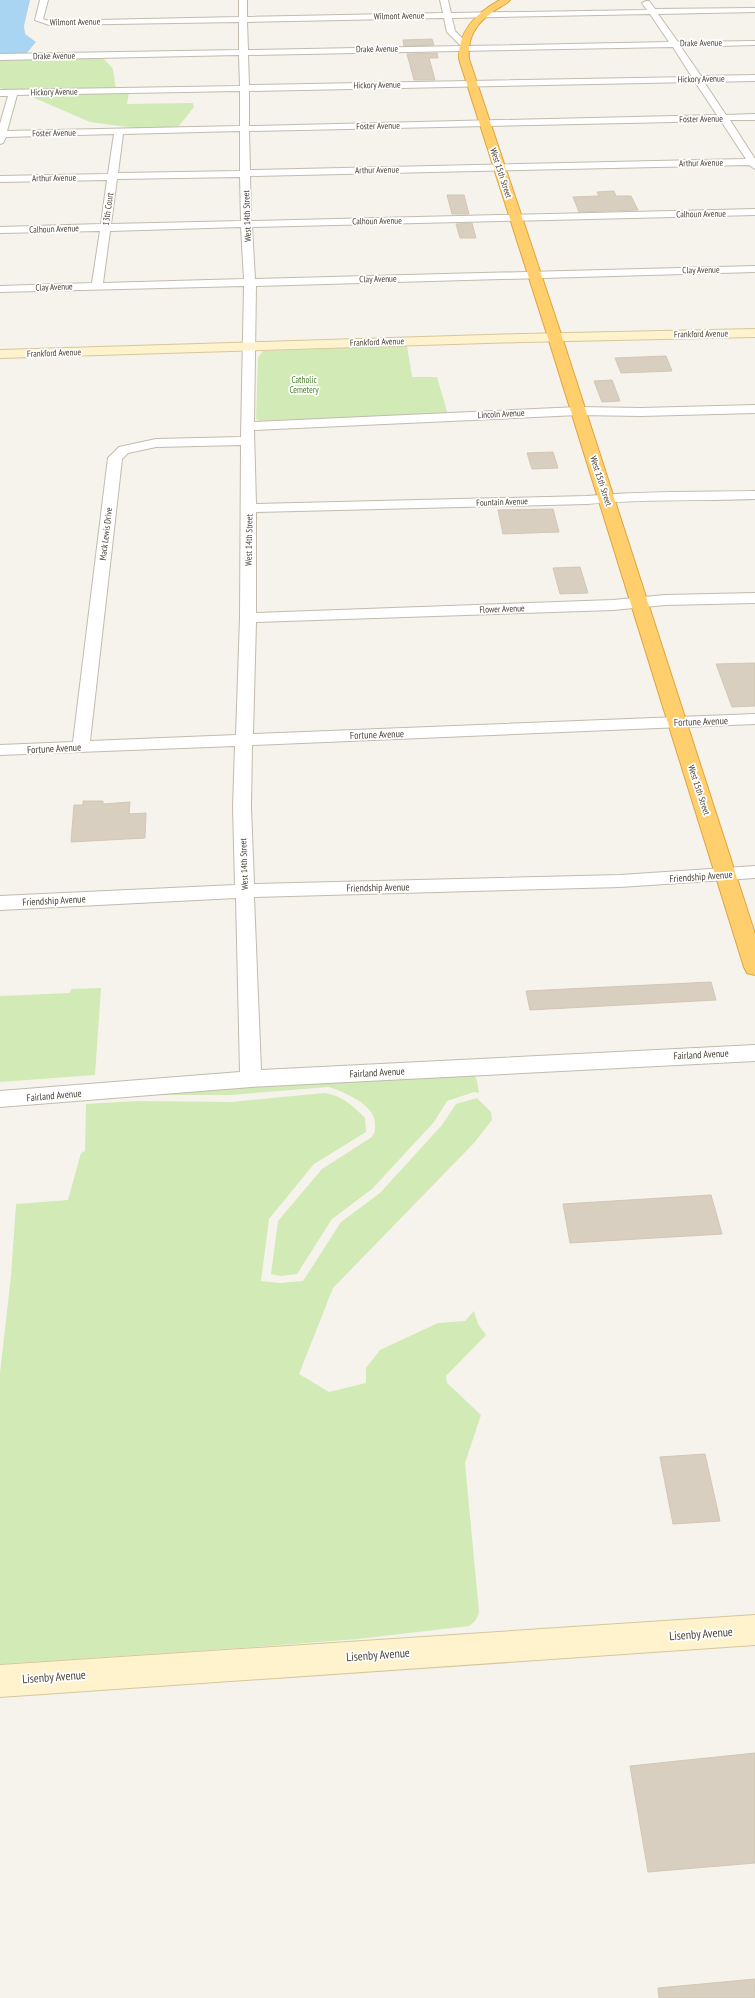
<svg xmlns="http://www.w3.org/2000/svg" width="755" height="1998" font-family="'PT Sans Narrow',sans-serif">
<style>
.green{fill:#d2eab5}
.water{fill:#a9d4f2}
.building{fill:#d8cfc1;stroke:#d3c7b4}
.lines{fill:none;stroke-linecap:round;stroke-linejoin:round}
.street-casing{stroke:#c2bbae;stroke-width:2}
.secondary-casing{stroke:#d6c79b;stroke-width:2}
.highway-casing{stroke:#e0a43c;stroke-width:2}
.street{fill:#fff;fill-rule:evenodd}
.secondary{fill:#fff3cd;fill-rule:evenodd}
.highway{fill:#ffcf6e;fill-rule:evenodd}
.labels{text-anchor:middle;stroke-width:3.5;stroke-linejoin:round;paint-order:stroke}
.far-street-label{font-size:9px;fill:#4b4439;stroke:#fff}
.far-park-label{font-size:9px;fill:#4a7f2a;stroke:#fff}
.street-label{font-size:10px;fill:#4b4439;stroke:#fff}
.near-street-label{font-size:12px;fill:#4b4439;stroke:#fff}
</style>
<rect width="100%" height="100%" fill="#f6f3ec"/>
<g class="green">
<path d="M65 57 104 59 113 69 116 90 12 92 0 88V58Z"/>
<path d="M129 92 127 104 193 103 194 107 179 126 149 130 90 122 25 94Z"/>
<path d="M407 346 412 377H437L448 415 264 423 256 419 258 358 263 351Z"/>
<path d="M101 988 95 1075 0 1082V996L70 993 71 989Z"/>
<path d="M474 1074 477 1081 479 1093 474 1092 447 1101 434 1122 372 1189 332 1219 297 1274 281 1276 271 1274 278 1221 322 1169 372 1137 375 1131C375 1127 375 1122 374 1118 371 1104 341 1090 328 1087L231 1095H145L251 1086Z"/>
<path d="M325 1093C343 1096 353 1106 365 1118L366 1132 314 1164 269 1219 261 1281 280 1283 303 1281 341 1222 380 1193 442 1125 456 1104 477 1098 491 1112 492 1120 474 1143 333 1288 299 1374 329 1392 366 1383V1368L380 1350 438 1323 465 1321 474 1311 478 1324 486 1335 446 1376 447 1383 481 1415 465 1463 479 1612C477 1619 475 1622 469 1626L358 1639 241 1648 0 1664V1373L11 1276 16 1204 68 1200 81 1153 85 1151 86 1104 137 1101 231 1102Z"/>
</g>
<path class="water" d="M0 0H30L24 26 25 34 36 42 26 54H0Z"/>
<g class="building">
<path d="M432 39 434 45 404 46 403 40Z"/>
<path d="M437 53 438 58H429L435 80H414L407 54Z"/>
<path d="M614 191 616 196H631L638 210 579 212 573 197 599 196 597 192Z"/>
<path d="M447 195H464L469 214H452Z"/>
<path d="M472 223 476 238H460L456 224Z"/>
<path d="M666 356 672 371 621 373 615 358Z"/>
<path d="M612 380 620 401 602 402 594 381Z"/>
<path d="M553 452 558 468 532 469 527 453Z"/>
<path d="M553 509 559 532 503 534 498 510Z"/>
<path d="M580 567 588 593 560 594 553 568Z"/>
<path d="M755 663V706L732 707 716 664Z"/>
<path d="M83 801H103V804L130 802 129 814 146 813 145 838 71 842 74 805H83Z"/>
<path d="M711 982 716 1000 530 1010 526 991Z"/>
<path d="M711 1195 722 1234 570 1243 563 1204Z"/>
<path d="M705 1454 720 1521 673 1524 660 1457Z"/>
<path d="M755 1753V1863L648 1872 630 1766Z"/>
<path d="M755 1979V1998H659L658 1988Z"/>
</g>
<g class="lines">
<g class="street-casing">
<path id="street" d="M40 0H48L43 19 49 21 239 17V0H247V17L443 13 440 0H448L451 13 647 10 642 3 646 1H649L655 9 755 8V12L658 14 678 42 755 41V45L681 47 701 76 755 75V81L704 82 726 115 755 114V120H730L755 159V169L749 165 250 176 251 221 755 209V215L252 227 255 279 755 266V272L256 286 254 422 578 407 641 408 755 405V413L641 416 578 415 254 430 256 504 587 496C643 491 699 492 755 491V499C699 501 643 499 587 504L256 512V613L613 600 665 595 755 593V603L665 605 613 610 256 622 253 734 755 714V724L252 745 251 807 254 884 620 875 755 866V878L620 887 254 897 261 1070 755 1045V1061L251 1087 0 1107V1091L240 1072 236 898 0 910V896L235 885 233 807 235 746 0 755V745L73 742 108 458 119 447 156 439 241 437 244 286 0 292V286L92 283 100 231 0 233V227L101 224 107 180 0 182V176L108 174 114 134 6 137 3 143 0 144V124L8 96H0V90L240 86 239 55 0 60V54L239 50V22L49 25 35 20ZM650 14 669 42 466 46V42L455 31 452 18ZM444 18 447 32 461 46 248 50 247 22ZM673 47 692 77 249 85 248 55ZM695 82 717 115 249 126V91ZM240 91V126L7 131 17 95ZM721 121 746 159 250 170 249 131ZM240 131V171L118 173 123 134ZM240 177 241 221 111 224 117 179ZM241 227 244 279 103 283 110 231ZM241 445 240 618 236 735 90 741 122 459 128 453 156 447Z"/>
</g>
<g class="secondary-casing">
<g id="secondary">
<path d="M755 329V337L522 342 0 358V350L522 334Z"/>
<path d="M755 1615V1645L0 1697V1665Z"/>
</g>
</g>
<g class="highway-casing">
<path id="highway" d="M500 0H510C506 5 499 7 494 11 476 23 467 37 469 59L560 331 755 934V975L747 973 744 967 546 331 459 59C458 31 476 13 500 0Z"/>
</g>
<use href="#street" class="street"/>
<use href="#secondary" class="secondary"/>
<use href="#highway" class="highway"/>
</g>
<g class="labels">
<g class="far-street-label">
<text transform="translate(399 16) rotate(-1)" y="3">Wilmont Avenue</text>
<text transform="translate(75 22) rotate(-1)" y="3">Wilmont Avenue</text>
<text transform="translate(701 43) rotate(-1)" y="3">Drake Avenue</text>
<text transform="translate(377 49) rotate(-1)" y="3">Drake Avenue</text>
<text transform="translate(54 56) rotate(-1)" y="3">Drake Avenue</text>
<text transform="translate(701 79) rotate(-1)" y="3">Hickory Avenue</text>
<text transform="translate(377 85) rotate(-1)" y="3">Hickory Avenue</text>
<text transform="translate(54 92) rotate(-1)" y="3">Hickory Avenue</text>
<text transform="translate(701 119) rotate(-1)" y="3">Foster Avenue</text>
<text transform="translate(378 126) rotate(-1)" y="3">Foster Avenue</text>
<text transform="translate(54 133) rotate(-1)" y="3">Foster Avenue</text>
<text transform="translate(701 163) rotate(-1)" y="3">Arthur Avenue</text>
<text transform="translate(377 170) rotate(-1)" y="3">Arthur Avenue</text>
<text transform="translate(501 173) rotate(72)" y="3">West 15th Street</text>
<text transform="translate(54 178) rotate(-1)" y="3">Arthur Avenue</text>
<text transform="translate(108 209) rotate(-82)" y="3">13th Court</text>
<text transform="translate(701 214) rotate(-1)" y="3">Calhoun Avenue</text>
<text transform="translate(247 216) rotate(-92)" y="3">West 14th Street</text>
<text transform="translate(377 221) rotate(-1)" y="3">Calhoun Avenue</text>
<text transform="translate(54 229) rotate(-2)" y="3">Calhoun Avenue</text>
<text transform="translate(701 270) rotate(-1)" y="3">Clay Avenue</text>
<text transform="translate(378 279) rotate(-1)" y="3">Clay Avenue</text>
<text transform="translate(54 287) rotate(-2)" y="3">Clay Avenue</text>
<text transform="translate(701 334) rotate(-1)" y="3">Frankford Avenue</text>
<text transform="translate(377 342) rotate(-2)" y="3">Frankford Avenue</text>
<text transform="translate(54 353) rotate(-2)" y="3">Frankford Avenue</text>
<text transform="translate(501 414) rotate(-3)" y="3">Lincoln Avenue</text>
<text transform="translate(601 481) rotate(72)" y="3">West 15th Street</text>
<text transform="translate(502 502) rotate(-2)" y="3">Fountain Avenue</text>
<text transform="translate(106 534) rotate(-83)" y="3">Mack Lewis Drive</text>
<text transform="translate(249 540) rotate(-89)" y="3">West 14th Street</text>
<text transform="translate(502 609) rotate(-2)" y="3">Flower Avenue</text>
<text transform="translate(699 790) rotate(72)" y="3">West 15th Street</text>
<text transform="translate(244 864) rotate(-92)" y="3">West 14th Street</text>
</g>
<g class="far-park-label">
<text x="304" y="383">Catholic<tspan x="304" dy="10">Cemetery</tspan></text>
</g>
<g class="street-label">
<text transform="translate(701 721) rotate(-2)" y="4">Fortune Avenue</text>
<text transform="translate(377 734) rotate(-2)" y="4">Fortune Avenue</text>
<text transform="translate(54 748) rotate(-3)" y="4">Fortune Avenue</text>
<text transform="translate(701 876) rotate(-4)" y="4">Friendship Avenue</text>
<text transform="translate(378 887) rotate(-1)" y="4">Friendship Avenue</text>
<text transform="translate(54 900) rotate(-3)" y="4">Friendship Avenue</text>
<text transform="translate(701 1054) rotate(-3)" y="4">Fairland Avenue</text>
<text transform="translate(377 1072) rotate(-3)" y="4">Fairland Avenue</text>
<text transform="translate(54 1095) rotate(-5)" y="4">Fairland Avenue</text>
</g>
<g class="near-street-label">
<text transform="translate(701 1634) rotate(-4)" y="4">Lisenby Avenue</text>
<text transform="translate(378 1655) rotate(-4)" y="4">Lisenby Avenue</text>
<text transform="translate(54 1677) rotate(-4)" y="4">Lisenby Avenue</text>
</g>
</g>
</svg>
